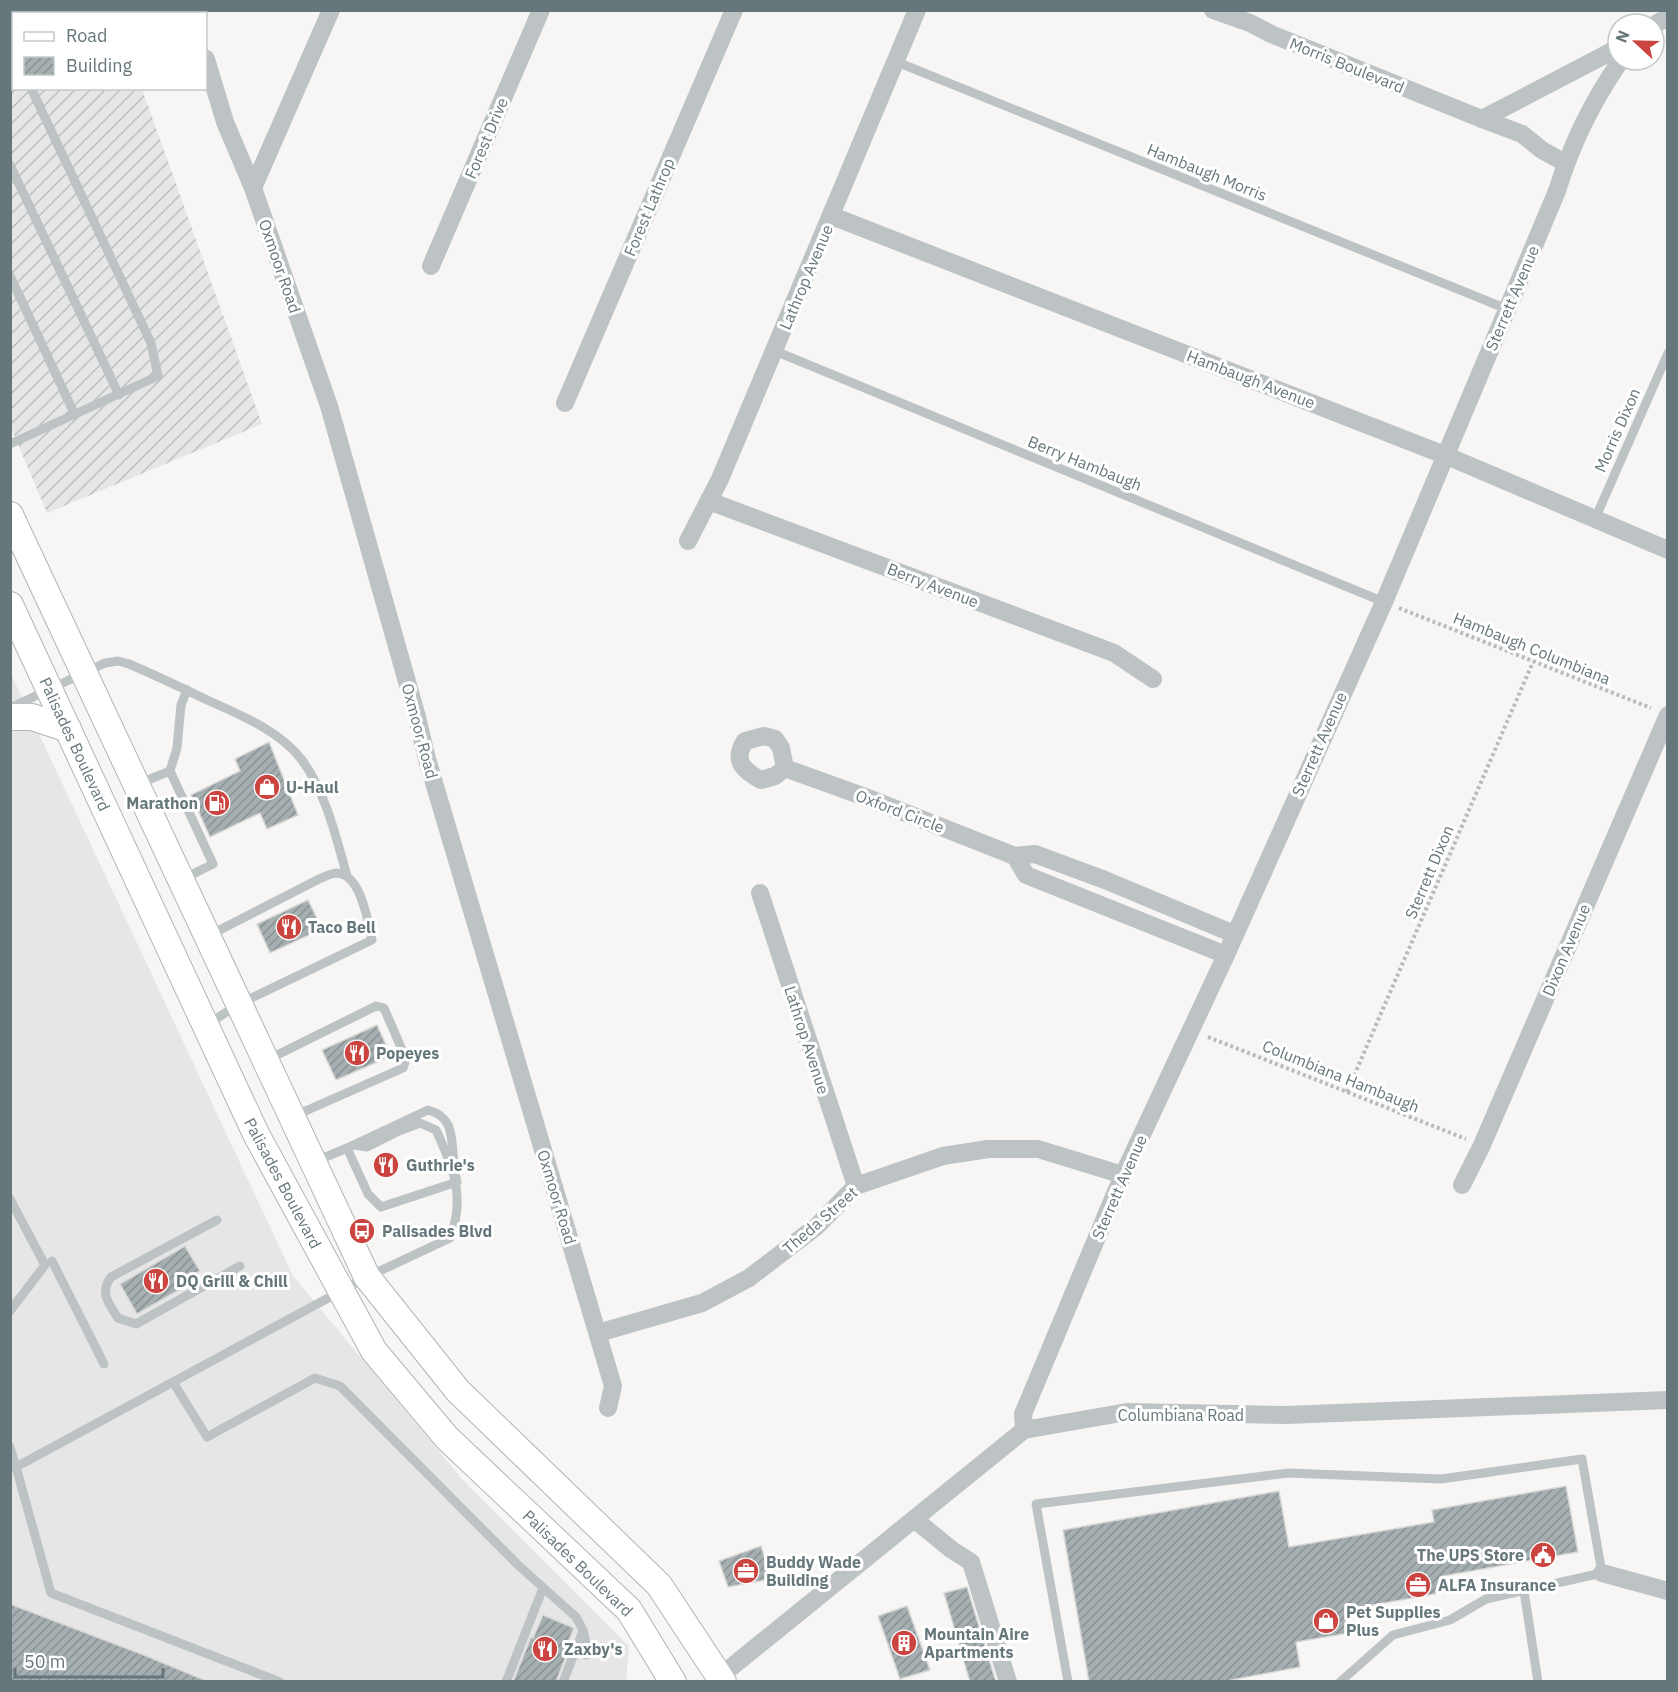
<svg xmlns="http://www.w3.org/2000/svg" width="1678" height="1692" font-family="'IBM Plex Sans',sans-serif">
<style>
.built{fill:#e5e6e5}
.industrial{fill:url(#industrial-furrows)}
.building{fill:url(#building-hatch);stroke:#d9d8d7;stroke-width:1.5}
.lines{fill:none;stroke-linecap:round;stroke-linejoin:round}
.secondary-casing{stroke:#afb6b8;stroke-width:28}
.path{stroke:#b7bbbc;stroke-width:4;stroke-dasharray:3 3;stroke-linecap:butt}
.service{stroke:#bdc2c4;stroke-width:9}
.minor{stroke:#bdc2c4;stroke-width:18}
.secondary{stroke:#fff;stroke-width:26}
.labels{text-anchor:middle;stroke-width:6;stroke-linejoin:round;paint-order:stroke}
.street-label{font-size:16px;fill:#66777b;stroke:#fff}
.poi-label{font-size:16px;font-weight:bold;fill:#66777b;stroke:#fff;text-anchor:start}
</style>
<defs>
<pattern id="industrial-furrows" width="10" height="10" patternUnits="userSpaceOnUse" patternTransform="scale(1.5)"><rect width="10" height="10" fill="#e5e6e5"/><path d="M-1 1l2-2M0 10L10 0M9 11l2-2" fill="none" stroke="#bdbfbf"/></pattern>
<pattern id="building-hatch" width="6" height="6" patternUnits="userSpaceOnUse" patternTransform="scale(1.5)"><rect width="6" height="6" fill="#a5aeb0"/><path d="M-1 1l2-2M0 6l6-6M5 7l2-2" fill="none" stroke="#8a9294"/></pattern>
</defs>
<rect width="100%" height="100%" fill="#f7f6f5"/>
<path class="built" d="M10 672 293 1276 463 1480 629 1646 626 1681H11Z"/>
<path class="industrial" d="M10 11H114L115 13 14 14V88L142 89 262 424 47 513 11 428Z"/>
<g class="building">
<path d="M269 742 298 815 267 829 260 813 210 837 191 795 240 771 235 759Z"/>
<path d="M308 900 322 929 270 953 257 924Z"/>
<path d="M377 1025 391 1056 336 1080 322 1050Z"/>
<path d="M185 1246 200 1271 186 1279 189 1284 137 1314 120 1284Z"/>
<path d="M1566 1486 1578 1552 1443 1576 1446 1592 1345 1610 1349 1633 1296 1642 1300 1667 1221 1682H1089L1063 1530 1279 1491 1289 1547 1434 1522 1432 1510Z"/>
<path d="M761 1546 771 1579 728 1587 719 1561Z"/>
<path d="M967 1587 996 1682H970L944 1593Z"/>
<path d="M10 1604 144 1655 209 1682H10Z"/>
<path d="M907 1606 930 1670 900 1679 878 1616Z"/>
<path d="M543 1615 574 1628 566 1647 569 1648 556 1682H513L531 1637 533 1638Z"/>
</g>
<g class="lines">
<g class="secondary-casing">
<g id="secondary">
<path d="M10 515 367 1277 458 1391 659 1585 723 1682"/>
<path d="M10 605 256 1134 374 1351 447 1438 629 1610 673 1682"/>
<path d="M10 717H32L68 729"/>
</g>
</g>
<g class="path">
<path d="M1399 608 1651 708"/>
<path d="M1208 1037 1466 1139"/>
<path d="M1347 1092 1533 662"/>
</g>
<g class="service">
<path d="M10 45 14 52"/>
<path d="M897 62 1507 309"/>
<path d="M10 165 119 395"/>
<path d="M10 276 75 415"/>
<path d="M775 351 1384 602"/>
<path d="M10 444 158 376 151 343 31 88"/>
<path d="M1595 519 1668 353"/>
<path d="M10 708 105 663 118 661 129 664C155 675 180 687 205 699 238 714 279 730 302 760 326 793 336 837 347 876"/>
<path d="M170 771 177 748 181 705 187 690"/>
<path d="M138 784 170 771 213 864 183 879"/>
<path d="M208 1024 239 1004 372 940C368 922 361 874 337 873 331 873 324 877 319 879L208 936"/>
<path d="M267 1060 376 1006 384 1008 406 1059 403 1068 294 1116"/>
<path d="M347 1148 428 1110C455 1117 451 1139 454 1163"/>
<path d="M316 1161 347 1148 368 1194 381 1207 457 1182 456 1177"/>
<path d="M10 1199 45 1265 10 1311"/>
<path d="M217 1220 111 1277C99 1293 109 1304 118 1318L136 1324 240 1266"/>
<path d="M52 1261 104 1364"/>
<path d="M173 1382 207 1437 315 1378 340 1386 518 1565 576 1617 583 1630 586 1643V1655"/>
<path d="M10 1447 16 1467"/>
<path d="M1524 1591 1538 1682"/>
<path d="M280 1682 51 1593 16 1467 367 1277 450 1238C466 1197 453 1167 436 1130L420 1123 399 1131 367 1147 354 1145"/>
<path d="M506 1682 543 1588"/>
<path d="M563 1682 583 1631"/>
<path d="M1068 1682 1036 1504 1289 1473 1441 1479 1582 1459 1602 1573 1486 1599 1450 1620 1393 1635 1340 1682"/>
</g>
<g class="minor">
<path d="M190 10 191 14"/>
<path d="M1213 10 1250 23 1271 34 1482 119 1618 48"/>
<path d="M1654 25 1668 17"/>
<path d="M206 59 225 122 253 188 329 406 417 717 427 759 613 1386 608 1408"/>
<path d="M1482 119 1522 134 1542 150 1565 163"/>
<path d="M253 188 331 10"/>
<path d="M832 216 1447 456 1668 550"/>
<path d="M431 266 541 10"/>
<path d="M565 403 734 10"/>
<path d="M709 501 1114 653 1153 679"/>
<path d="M688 541 720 479 917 10"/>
<path d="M764 736 775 739 781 748 785 768 775 776 761 780C744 771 732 761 745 741Z"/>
<path d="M785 768 865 797 1015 856 1035 854 1105 880 1234 934"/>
<path d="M1015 856 1026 875 1226 955"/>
<path d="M760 893 856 1186"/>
<path d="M1462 1185 1482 1145 1668 715"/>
<path d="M598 1333 702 1303 749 1278 817 1226 856 1186 943 1156 988 1149H1038L1123 1175"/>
<path d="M1024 1430 1023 1414 1123 1175 1226 955 1384 602 1557 191C1571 145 1594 99 1621 60"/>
<path d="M914 1519 952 1550 971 1562 1008 1682"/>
<path d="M1602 1573 1668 1591"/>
<path d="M713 1682 1024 1430 1127 1412 1286 1415 1668 1400"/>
</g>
<use href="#secondary" class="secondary"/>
</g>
<defs>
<g id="shop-disc" transform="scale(1.35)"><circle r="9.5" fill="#cc443f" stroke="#fff"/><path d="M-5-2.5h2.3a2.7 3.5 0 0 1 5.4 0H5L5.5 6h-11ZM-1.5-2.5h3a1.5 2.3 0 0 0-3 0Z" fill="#fff"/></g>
<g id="fuel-disc" transform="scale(1.35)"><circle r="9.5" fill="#cc443f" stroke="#fff"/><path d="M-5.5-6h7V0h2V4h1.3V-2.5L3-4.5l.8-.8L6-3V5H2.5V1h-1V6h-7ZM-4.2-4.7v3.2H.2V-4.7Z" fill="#fff"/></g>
<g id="restaurant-disc" transform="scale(1.35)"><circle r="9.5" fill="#cc443f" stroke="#fff"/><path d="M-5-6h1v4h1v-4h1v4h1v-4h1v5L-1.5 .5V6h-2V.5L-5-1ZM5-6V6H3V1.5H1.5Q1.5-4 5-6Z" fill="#fff"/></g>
<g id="bus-disc" transform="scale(1.35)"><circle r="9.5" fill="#cc443f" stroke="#fff"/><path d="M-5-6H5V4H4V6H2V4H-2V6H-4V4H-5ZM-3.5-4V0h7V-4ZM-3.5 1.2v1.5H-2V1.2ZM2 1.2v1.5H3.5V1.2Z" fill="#fff"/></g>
<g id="civic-disc" transform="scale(1.35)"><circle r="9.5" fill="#cc443f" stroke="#fff"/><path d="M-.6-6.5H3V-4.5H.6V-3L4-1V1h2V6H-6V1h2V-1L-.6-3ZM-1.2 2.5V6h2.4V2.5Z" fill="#fff"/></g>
<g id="office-disc" transform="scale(1.35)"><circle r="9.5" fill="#cc443f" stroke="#fff"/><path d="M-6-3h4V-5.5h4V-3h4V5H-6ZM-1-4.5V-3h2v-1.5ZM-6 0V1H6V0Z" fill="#fff"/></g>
<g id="building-disc" transform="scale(1.35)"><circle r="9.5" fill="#cc443f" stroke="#fff"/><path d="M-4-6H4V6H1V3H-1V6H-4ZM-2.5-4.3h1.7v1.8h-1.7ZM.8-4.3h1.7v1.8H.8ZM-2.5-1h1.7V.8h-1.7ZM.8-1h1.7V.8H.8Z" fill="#fff"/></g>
</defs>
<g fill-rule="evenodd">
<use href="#shop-disc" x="267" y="787"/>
<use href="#fuel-disc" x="217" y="803"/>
<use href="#restaurant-disc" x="289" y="927"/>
<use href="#restaurant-disc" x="357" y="1053"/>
<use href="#restaurant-disc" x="386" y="1165"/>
<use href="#bus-disc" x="362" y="1231"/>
<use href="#restaurant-disc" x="156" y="1281"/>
<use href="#civic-disc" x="1543" y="1555"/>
<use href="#office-disc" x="746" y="1571"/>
<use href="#office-disc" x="1418" y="1585"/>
<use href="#shop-disc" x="1326" y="1621"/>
<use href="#building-disc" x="904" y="1643"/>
<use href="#restaurant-disc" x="545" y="1649"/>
</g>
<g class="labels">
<g class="street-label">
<text transform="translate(1347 65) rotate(22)" y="6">Morris Boulevard</text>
<text transform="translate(486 138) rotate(-67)" y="6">Forest Drive</text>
<text transform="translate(1207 172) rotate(22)" y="6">Hambaugh Morris</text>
<text transform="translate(649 207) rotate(-67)" y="6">Forest Lathrop</text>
<text transform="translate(280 266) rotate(71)" y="6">Oxmoor Road</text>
<text transform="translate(806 277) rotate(-67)" y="6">Lathrop Avenue</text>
<text transform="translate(1512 298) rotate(-67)" y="6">Sterrett Avenue</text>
<text transform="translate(1251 379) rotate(21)" y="6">Hambaugh Avenue</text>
<text transform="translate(1617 430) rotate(-66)" y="6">Morris Dixon</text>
<text transform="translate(1085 463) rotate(22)" y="6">Berry Hambaugh</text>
<text transform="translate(933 585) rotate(21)" y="6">Berry Avenue</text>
<text transform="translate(1532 648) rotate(22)" y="6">Hambaugh Columbiana</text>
<text transform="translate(420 731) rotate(75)" y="6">Oxmoor Road</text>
<text transform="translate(75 744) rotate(65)" y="6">Palisades Boulevard</text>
<text transform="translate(1319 744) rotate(-66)" y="6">Sterrett Avenue</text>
<text transform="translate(900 811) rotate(21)" y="6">Oxford Circle</text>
<text transform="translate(1429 872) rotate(-67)" y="6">Sterrett Dixon</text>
<text transform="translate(1566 950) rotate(-67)" y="6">Dixon Avenue</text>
<text transform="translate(807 1040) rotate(72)" y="6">Lathrop Avenue</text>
<text transform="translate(1341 1076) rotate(22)" y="6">Columbiana Hambaugh</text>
<text transform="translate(283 1183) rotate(62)" y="6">Palisades Boulevard</text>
<text transform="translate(1119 1187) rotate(-66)" y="6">Sterrett Avenue</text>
<text transform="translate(557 1197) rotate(73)" y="6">Oxmoor Road</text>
<text transform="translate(820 1220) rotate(-41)" y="6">Theda Street</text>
<text x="1181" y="1421">Columbiana Road</text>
<text transform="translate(578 1563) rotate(44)" y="6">Palisades Boulevard</text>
</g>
<g class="poi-label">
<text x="286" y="793">U-Haul</text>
<text x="198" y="809" text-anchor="end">Marathon</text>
<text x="308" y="933">Taco Bell</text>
<text x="376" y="1059">Popeyes</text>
<text x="406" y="1171">Guthrie's</text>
<text x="382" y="1237">Palisades Blvd</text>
<text x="176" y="1287">DQ Grill &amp; Chill</text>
<text x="1524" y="1561" text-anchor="end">The UPS Store</text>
<text x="766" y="1568">Buddy Wade<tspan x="766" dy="18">Building</tspan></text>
<text x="1438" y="1591">ALFA Insurance</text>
<text x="1346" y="1618">Pet Supplies<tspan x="1346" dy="18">Plus</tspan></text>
<text x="924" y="1640">Mountain Aire<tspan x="924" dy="18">Apartments</tspan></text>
<text x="564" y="1655">Zaxby's</text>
</g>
</g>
<rect width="1678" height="1692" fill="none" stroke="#66777b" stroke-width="24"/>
<rect x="12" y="12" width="195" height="78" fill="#ffffff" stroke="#c2c9ca" stroke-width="1.5"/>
<rect x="24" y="32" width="30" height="9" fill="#ffffff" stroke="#c2c9ca" stroke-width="1.5"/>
<text x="66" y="42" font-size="18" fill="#66777b">Road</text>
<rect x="24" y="57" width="30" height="18" fill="url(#building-hatch)" stroke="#c2c9ca" stroke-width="1.5"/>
<text x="66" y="72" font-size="18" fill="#66777b">Building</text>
<g transform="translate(1636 42) rotate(292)"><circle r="28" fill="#ffffff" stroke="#c2c9ca" stroke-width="1.5"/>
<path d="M0-4.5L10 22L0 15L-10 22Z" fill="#cc443f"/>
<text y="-9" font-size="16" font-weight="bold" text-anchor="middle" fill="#66777b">N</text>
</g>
<path d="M15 1668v9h148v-9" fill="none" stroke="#66777b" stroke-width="3"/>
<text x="24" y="1668" font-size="18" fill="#66777b" stroke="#ffffff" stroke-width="4.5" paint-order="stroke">50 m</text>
</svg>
